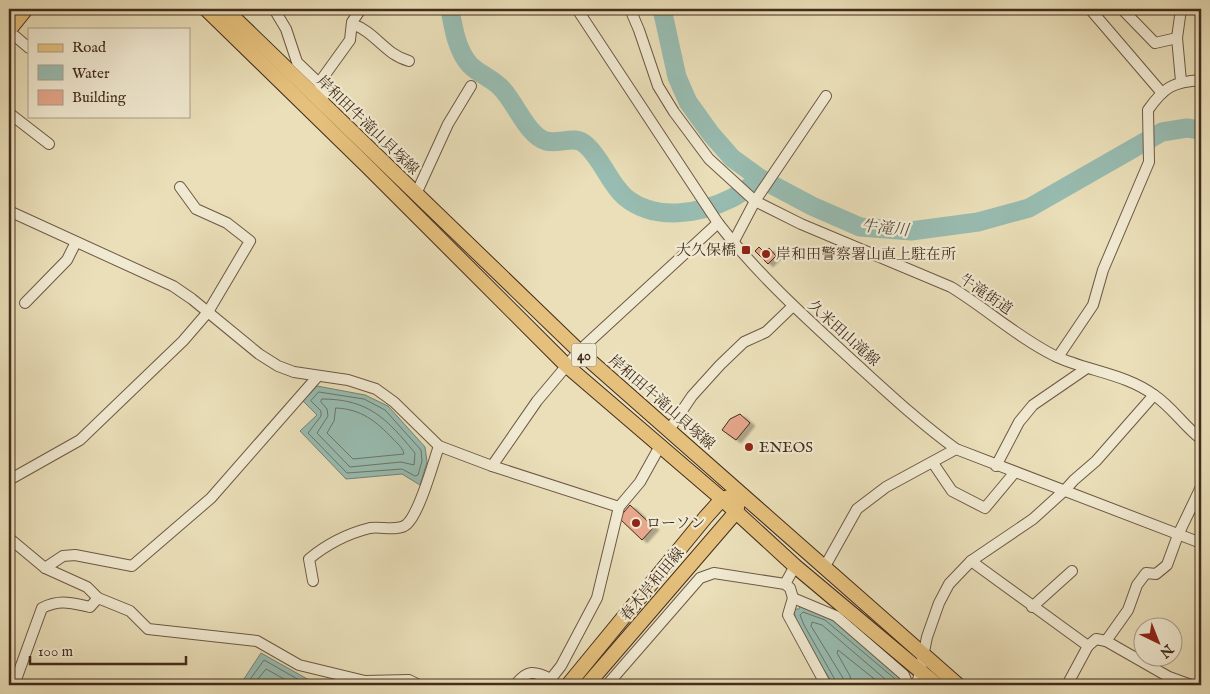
<svg xmlns="http://www.w3.org/2000/svg" width="1210" height="694" font-family="'IM FELL English','Noto Serif JP',serif">
<style>
.water{fill:#98bcb1;stroke:#768276}
.lines{fill:none;stroke-linecap:round;stroke-linejoin:round}
.shore{stroke:#6e7467;stroke-width:1}
.river{stroke:#98bcb1;stroke-width:19}
.building{fill:#e6a78c;stroke:#432c1d;filter:url(#shadow)}
.minor-casing{stroke:#6d5944;stroke-width:12}
.major-casing{stroke:#432c1d;stroke-width:16}
.minor{stroke:#f1ead2;stroke-width:10}
.major{stroke:#e5c07c;stroke-width:14}
.poi-dot{fill:#8f2418;stroke:#f1ead2;stroke-width:2}
.labels{text-anchor:middle;stroke-width:4.5;stroke-linejoin:round;paint-order:stroke}
.shield{fill:#f1ead2;stroke:#776553;stroke-width:1}
.shield-label{font-size:14px;font-weight:bold;fill:#432c1d}
.street-label{font-size:15px;fill:#432c1d;stroke:#f1ead2}
.poi-label{font-size:15px;fill:#432c1d;stroke:#f1ead2;text-anchor:start}
.water-label{font-size:16px;font-style:italic;fill:#585042;stroke:#f1ead2}
</style>
<defs>
<filter id="shadow"><feDropShadow dx="5" dy="3" stdDeviation="1" flood-color="#0004"/></filter>
</defs>
<rect width="100%" height="100%" fill="#eadfb9"/>
<filter id="stains"><feTurbulence type="fractalNoise" baseFrequency=".004" numOctaves="4"/><feColorMatrix values="0 0 0 0 .2 0 0 0 0 .09 0 0 0 0 .02 0 0 0 .5 -.17"/></filter>
<radialGradient id="worn" r=".72"><stop offset=".6" stop-color="#630" stop-opacity="0"/><stop offset="1" stop-color="#630" stop-opacity=".3"/></radialGradient>
<g class="water">
<path d="M317 386 365 395 388 406 425 447 427 462 420 485 402 474 346 479 300 431 317 415 303 401Z"/>
<path d="M800 605 828 615 899 675 905 685H834C822 666 795 631 794 609H799Z"/>
<path d="M261 653 318 685H240Z"/>
</g>
<g class="lines">
<g class="shore">
<path d="M319 392 364 399 385 410 421 450 422 461 418 475 415 476 402 469 347 473 308 433 321 416V411L311 401Z"/>
<path d="M322 399C369 399 387 419 415 453L414 465 401 462 350 467 317 433 328 416 327 409 321 402Z"/>
<path d="M336 408C361 409 376 421 393 439 397 443 403 448 404 454L353 459 327 433 334 421Z"/>
<path d="M246 685 264 660 308 685"/>
<path d="M253 685 266 669 295 685"/>
<path d="M838 685 804 625 800 615 803 612 825 620 894 678 899 685"/>
<path d="M844 685 843 678 811 626 812 622 822 625 892 685"/>
<path d="M852 685 850 676 837 653 838 650 882 685"/>
</g>
<g class="river">
<path d="M450 9C453 27 457 51 470 65 480 75 494 79 503 90 515 103 529 137 546 141 560 145 574 134 586 145 602 159 609 183 625 197 655 222 700 214 732 198 742 193 751 185 761 179"/>
<path d="M662 9 677 77 688 102 711 134 732 158 761 179 812 206 860 227 911 231 978 222 1029 208 1162 132 1187 128 1201 130"/>
</g>
</g>
<g class="building">
<path d="M759 247 764 252 769 248 776 256 768 264 755 251Z"/>
<path d="M740 414 750 423 736 440 722 430 730 419Z"/>
<path d="M630 505 654 527 642 540 619 518Z"/>
</g>
<g class="lines">
<g class="minor-casing">
<g id="minor">
<path d="M274 9 286 29 297 62 319 83"/>
<path d="M577 9 718 223C758 275 806 318 854 362 887 392 920 423 956 449L1201 543"/>
<path d="M630 9 639 30 658 86 674 112 709 159 755 201 826 96"/>
<path d="M1090 9 1162 93"/>
<path d="M1122 9 1155 43 1177 38"/>
<path d="M1181 9 1177 38 1181 81"/>
<path d="M352 24C376 32 384 54 409 61"/>
<path d="M9 31 29 48"/>
<path d="M322 102 324 92 319 83 350 40 352 22 361 9"/>
<path d="M9 113 49 144"/>
<path d="M416 194 448 124 471 86"/>
<path d="M9 211 173 286 192 299 259 354 278 366 294 372 348 380 376 389 394 402 439 446 492 466 619 507"/>
<path d="M733 243 755 201 801 224 951 287C987 309 1017 337 1055 356 1087 371 1126 374 1154 395 1172 407 1184 426 1201 439"/>
<path d="M25 303 67 260 76 242"/>
<path d="M1058 357 1093 305 1103 270 1149 162 1148 110C1164 87 1173 82 1201 80"/>
<path d="M669 430 692 396 720 365 744 342 766 332 793 306"/>
<path d="M933 463 952 491 985 508 1015 472"/>
<path d="M492 466 537 401 579 351 718 223"/>
<path d="M996 466 1019 422 1033 405 1087 368"/>
<path d="M9 480 80 440 183 341 208 312 250 241 227 223 196 209 180 187"/>
<path d="M9 538 45 568 63 556 75 555 132 566 211 498 318 376"/>
<path d="M971 561 1088 646"/>
<path d="M45 568 87 587 98 598"/>
<path d="M824 568 857 509 886 487 956 449"/>
<path d="M313 581 309 559C327 544 346 534 370 528 381 526 399 532 407 524 420 512 433 463 439 446"/>
<path d="M785 584 795 566"/>
<path d="M793 598 788 615 826 685"/>
<path d="M1032 607 1072 571"/>
<path d="M1106 641 1128 610 1137 585 1146 573 1156 574 1167 565 1178 535 1201 487"/>
<path d="M14 685 42 608C60 599 71 603 90 607L98 598 130 611 148 629 257 641 299 665 365 681 409 680 419 685"/>
<path d="M515 685C528 669 533 671 551 679"/>
<path d="M546 685 561 666 597 598 619 507 640 482 660 446"/>
<path d="M607 685 700 578 714 573 785 584 790 588 793 598 836 616 904 675 908 685"/>
<path d="M917 685 927 637 939 603 949 584 971 561 1033 519 1065 490 1074 480 1096 461 1154 395"/>
<path d="M1067 685 1088 646 1096 639 1106 641 1169 677 1191 685"/>
</g>
</g>
<g class="major-casing">
<g id="major">
<path d="M206 9 367 166 567 366 722 499 795 566 937 685"/>
<path d="M225 9 579 351 958 685"/>
<path d="M9 30 26 9"/>
<path d="M568 685 705 518 722 499 729 497"/>
<path d="M587 685 736 512 738 503"/>
</g>
</g>
<use href="#minor" class="minor"/>
<use href="#major" class="major"/>
</g>
<g class="poi-dot">
<rect x="741" y="245" width="10" height="10" rx="2.5"/>
<circle cx="766" cy="254" r="5"/>
<circle cx="749" cy="447" r="5"/>
<circle cx="636" cy="523" r="5"/>
</g>
<g class="labels">
<rect class="shield" x="571.5" y="343.5" width="25" height="23" rx="4"/>
<g class="shield-label">
<text x="584" y="360">40</text>
</g>
<g class="street-label">
<text transform="translate(368 125) rotate(44)" y="5">岸和田牛滝山貝塚線</text>
<text transform="translate(986 294) rotate(34)" y="5">牛滝街道</text>
<text transform="translate(844 333) rotate(42)" y="5">久米田山滝線</text>
<text transform="translate(662 402) rotate(41)" y="5">岸和田牛滝山貝塚線</text>
<text transform="translate(652 584) rotate(-50)" y="5">春木岸和田線</text>
</g>
<g class="poi-label">
<text x="736" y="255" text-anchor="end">大久保橋</text>
<text x="776" y="259">岸和田警察署山直上駐在所</text>
<text x="759" y="452">ENEOS</text>
<text x="646" y="528">ローソン</text>
</g>
<g class="water-label">
<text transform="translate(885 227) rotate(6)" y="6">牛滝川</text>
</g>
</g>
<rect width="1210" height="694" fill="none" stroke="#eadfb9" stroke-width="30"/>
<rect x="10" y="10" width="1190" height="674" fill="none" stroke="#432c1d" stroke-width="2.5"/>
<rect x="15" y="15" width="1180" height="664" fill="none" stroke="#432c1d"/>
<rect x="28" y="28" width="162" height="90" fill="#f1ead2" stroke="#ab9e8a"/>
<rect x="38" y="44" width="25" height="8" fill="#e5c07c" stroke="#ab9e8a"/>
<text x="72" y="52" font-size="15" fill="#432c1d">Road</text>
<rect x="38" y="65" width="25" height="15" fill="#98bcb1" stroke="#ab9e8a"/>
<text x="72" y="78" font-size="15" fill="#432c1d">Water</text>
<rect x="38" y="90" width="25" height="15" fill="#e6a78c" stroke="#ab9e8a"/>
<text x="72" y="102" font-size="15" fill="#432c1d">Building</text>
<g transform="translate(1158 642) rotate(137)"><circle r="24" fill="#f1ead2" stroke="#ab9e8a"/>
<path d="M0-4L9 19L0 12L-9 19Z" fill="#8f2418"/>
<text y="-8" font-size="14" font-weight="bold" text-anchor="middle" fill="#432c1d">N</text>
</g>
<path d="M30 656v8h156v-8" fill="none" stroke="#432c1d" stroke-width="2.5"/>
<text x="38" y="656" font-size="15" fill="#432c1d" stroke="#f1ead2" stroke-width="4" paint-order="stroke">100 m</text>
<rect width="100%" height="100%" filter="url(#stains)"/>
<rect width="100%" height="100%" fill="url(#worn)"/>
</svg>
